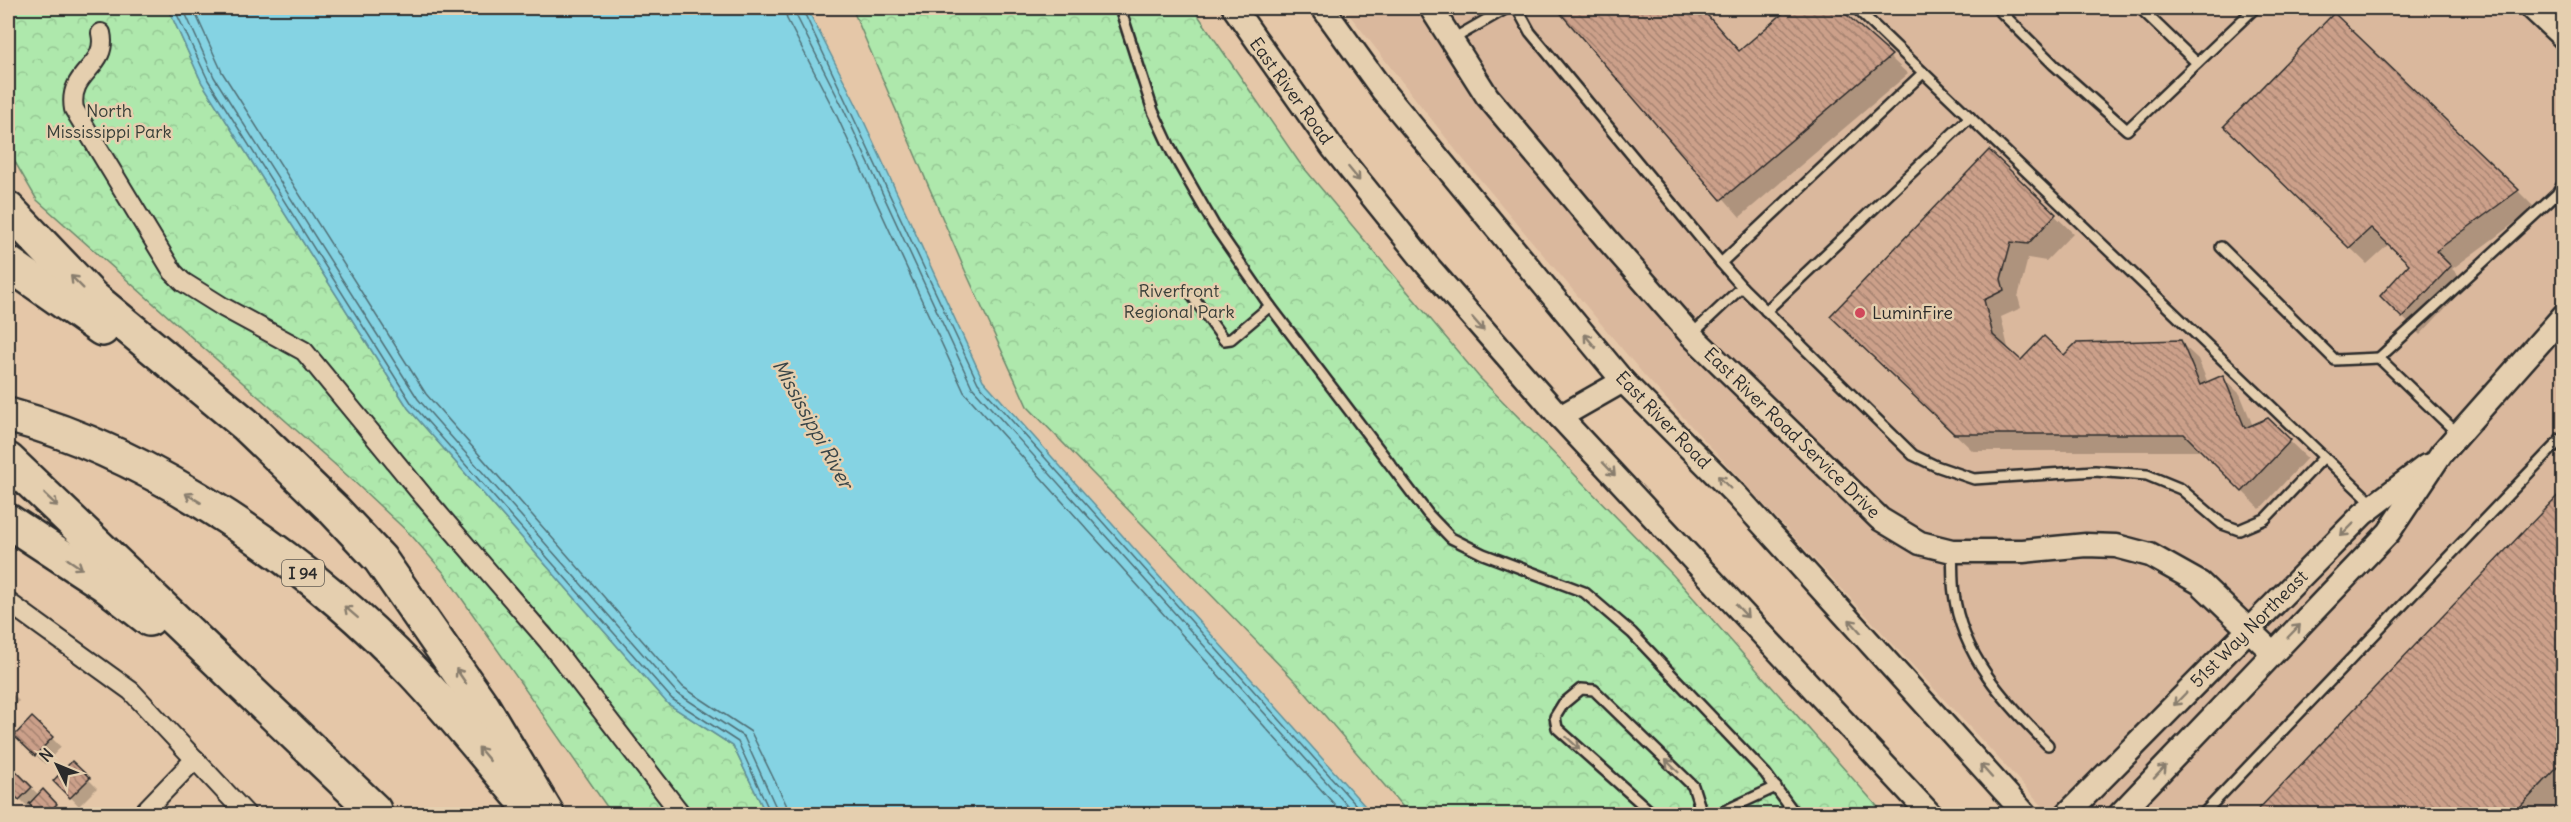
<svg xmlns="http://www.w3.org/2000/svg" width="2571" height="822" font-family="Delius,sans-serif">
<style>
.built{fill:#dab89d}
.park{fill:url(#park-crowns);stroke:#6c8a6c;stroke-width:1.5}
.water{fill:#85d3e3;stroke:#619099;stroke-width:1.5}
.shadow{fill:#0003}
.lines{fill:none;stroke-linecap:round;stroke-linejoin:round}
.shore{stroke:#4f6e75;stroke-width:1.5}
.building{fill:url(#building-back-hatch);stroke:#2b2b2b;stroke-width:1.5}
.service-casing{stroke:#2b2b2b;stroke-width:14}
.minor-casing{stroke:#2b2b2b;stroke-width:22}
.tertiary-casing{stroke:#2b2b2b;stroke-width:27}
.motorway-casing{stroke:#2b2b2b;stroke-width:38}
.service{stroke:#e5cfaf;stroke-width:9}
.minor{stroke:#e5cfaf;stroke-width:18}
.tertiary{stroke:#e5cfaf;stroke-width:22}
.motorway{stroke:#e5cfaf;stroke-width:33}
.oneway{stroke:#887d6d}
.poi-dot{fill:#d1495b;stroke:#e5cfaf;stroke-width:2}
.labels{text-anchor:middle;stroke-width:5;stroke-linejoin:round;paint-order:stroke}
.shield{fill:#e5cfaf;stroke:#635c53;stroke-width:1.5}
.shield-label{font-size:16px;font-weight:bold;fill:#2b2b2b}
.street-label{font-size:18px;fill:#2b2b2b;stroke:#e5cfaf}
.park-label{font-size:18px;fill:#383e38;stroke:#e5cfaf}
.poi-label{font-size:18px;fill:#2b2b2b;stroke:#e5cfaf;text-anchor:start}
.water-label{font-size:20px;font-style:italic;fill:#384447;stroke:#e5cfaf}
</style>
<defs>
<pattern id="park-crowns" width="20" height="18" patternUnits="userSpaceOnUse" patternTransform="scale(1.5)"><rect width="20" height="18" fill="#aee8ac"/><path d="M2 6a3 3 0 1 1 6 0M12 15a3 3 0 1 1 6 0" fill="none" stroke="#96c794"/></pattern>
<pattern id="building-back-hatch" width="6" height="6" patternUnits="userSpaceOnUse" patternTransform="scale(1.5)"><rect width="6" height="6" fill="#cca08a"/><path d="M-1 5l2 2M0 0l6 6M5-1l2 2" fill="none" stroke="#a68371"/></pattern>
</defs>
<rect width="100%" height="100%" fill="#e5c7a8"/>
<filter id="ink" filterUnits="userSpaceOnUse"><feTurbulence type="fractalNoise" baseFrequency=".0167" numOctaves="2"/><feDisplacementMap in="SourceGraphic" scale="12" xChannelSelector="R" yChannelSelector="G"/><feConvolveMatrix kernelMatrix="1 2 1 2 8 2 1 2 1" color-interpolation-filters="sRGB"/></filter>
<g filter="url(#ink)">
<path class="built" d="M1344 8H2563V814H2050L1644 375 1458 153Z"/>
<g class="park">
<path d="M8 8H168L202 83 408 408 668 704 733 746 766 814H612L444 573 411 535 349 477 37 200 8 150Z"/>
<path d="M852 8H1193L1299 162 1479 377 1673 575 1884 814H1409L1297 683 1027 406 963 266Z"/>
</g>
<path class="water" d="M168 8H807L855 102 983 380 1372 814H766L733 746 668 704 408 408 202 83Z"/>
<g class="shadow">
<path d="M1558 8H1701L1740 52 1792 8H1837L1908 74 1740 217Z"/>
<path d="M2243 144 2518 191 2535 208 2452 269 2468 284 2420 335 2382 296 2411 264 2389 244 2367 264Z"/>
<path d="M1989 152 2073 233 2046 261 2028 258 2018 297 2021 308 2001 317 2009 352 2021 362 2180 342 2198 359 2208 383 2222 377 2240 394 2253 426 2268 420 2307 458 2260 509 2203 451H1973L1850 334Z"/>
<path d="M2564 491V797L2547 814H2256Z"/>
<path d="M8 690 19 701 8 714Z"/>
<path d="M32 719 61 747 45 764 16 736Z"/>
<path d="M72 763 97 788 79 806 55 781Z"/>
<path d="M15 772 39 795 43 792 65 813 41 814 32 805 29 808 8 787V780Z"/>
</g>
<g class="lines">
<g class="shore">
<path d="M174 8 208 80 412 404 672 699 738 742 771 814"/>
<path d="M183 8 214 77 418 399 677 693 744 737 779 814"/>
<path d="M193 8 222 72 426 394 683 687 751 732 786 804 788 814"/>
<path d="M785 8 787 19 835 112 964 392 1343 814"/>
<path d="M794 8 796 15 843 108 972 387 1355 814"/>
<path d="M802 8 978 383 1364 814"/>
</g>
</g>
<g class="building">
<path d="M1556 8H1701L1739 51 1789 8H1839L1892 55 1721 200Z"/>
<path d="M2334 13 2519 190 2436 251 2451 266 2402 318 2380 296 2409 264 2371 228 2349 248 2224 126Z"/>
<path d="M1989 150 2056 214 2028 244 2011 242 2001 279 2004 290 1984 300 1993 335 2021 360 2044 336 2064 355 2076 343 2181 340 2200 385 2223 375 2245 428 2268 418 2291 440 2242 492 2184 434H1954L1830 316Z"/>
<path d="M2564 489V761L2513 814H2254Z"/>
<path d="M32 717 53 737 35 756 14 736Z"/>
<path d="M72 761 90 778 70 798 53 781Z"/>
<path d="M15 770 32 787 19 800 8 789V778Z"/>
<path d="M43 789 57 804 46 814H39L29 804Z"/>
</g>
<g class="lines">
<g class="service-casing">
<g id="service">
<path d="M1120 8 1153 111 1172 152 1214 225 1270 306 1428 514 1451 538 1483 554 1584 592 1632 633 1765 773 1795 814"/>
<path d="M1517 8 1530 32 1721 263"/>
<path d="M1856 8 2374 505"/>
<path d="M1997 8 2054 65 2127 130 2255 8"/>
<path d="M2140 8 2197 63"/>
<path d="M1451 40 1507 8"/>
<path d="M2221 247 2335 360 2379 358"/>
<path d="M1742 287 1913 455 1936 466 1974 479 2095 471 2147 475 2181 489 2222 524 2239 530 2265 519 2324 457"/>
<path d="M1193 297 1224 340 1231 339 1270 306"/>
<path d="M1766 311 1970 117"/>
<path d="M1691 335 1742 287 1721 263 1923 73"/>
<path d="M2457 433 2379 358 2557 194 2564 182"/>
<path d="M1952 551C1953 565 1952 580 1954 593 1961 655 2006 703 2048 745"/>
<path d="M1653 814 1557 728 1555 717 1563 704 1581 689 1594 690 1693 786 1702 814"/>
<path d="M1718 814 1776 787"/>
<path d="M2203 814 2564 436"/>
</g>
</g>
<g class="minor-casing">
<g id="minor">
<path d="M101 33C109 68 67 71 74 109L173 272 183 282 223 307 304 351 424 497 548 641 681 814"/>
<path d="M8 602 131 691 246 814"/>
<path d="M142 814 195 759"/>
</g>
</g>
<g class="tertiary-casing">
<g id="tertiary">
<path d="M1234 8 1332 147 1427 265 1560 417 1930 814"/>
<path d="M1323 8 1383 91 1623 381 1737 496 2025 814"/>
<path d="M1431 8 1487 96 1606 238 1691 335 1880 519 1920 543 1952 551H2023L2086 545 2116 546 2150 555 2200 583 2273 653"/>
<path d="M2532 8 2564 38"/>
<path d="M1560 417 1623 381"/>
<path d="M2067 814 2363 514 2426 466"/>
<path d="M2120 814 2389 532 2441 454 2564 315"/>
</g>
</g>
<g class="motorway-casing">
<g id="motorway">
<path d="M8 209 93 298 245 424 334 510 380 559 483 707 547 814"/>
<path d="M8 263 102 329"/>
<path d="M8 415C157 455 308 562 414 673 452 713 486 756 521 797"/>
<path d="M8 460 374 810"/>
<path d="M8 521 104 584 149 619"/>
</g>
</g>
<use href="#service" class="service"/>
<use href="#minor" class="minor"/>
<use href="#tertiary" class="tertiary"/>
<use href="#motorway" class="motorway"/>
</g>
<defs><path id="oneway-shaft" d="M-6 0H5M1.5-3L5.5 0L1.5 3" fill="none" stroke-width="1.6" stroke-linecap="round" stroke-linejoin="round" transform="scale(1.5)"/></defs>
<g class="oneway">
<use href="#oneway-shaft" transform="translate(1354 174) rotate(51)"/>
<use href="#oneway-shaft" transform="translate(77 282) rotate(-135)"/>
<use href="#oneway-shaft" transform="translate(1478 324) rotate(49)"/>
<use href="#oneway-shaft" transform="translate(1590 341) rotate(-130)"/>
<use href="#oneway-shaft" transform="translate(1609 469) rotate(47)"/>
<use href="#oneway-shaft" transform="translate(1724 482) rotate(-135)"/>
<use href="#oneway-shaft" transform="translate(193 498) rotate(-149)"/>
<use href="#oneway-shaft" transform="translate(51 500) rotate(43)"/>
<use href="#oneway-shaft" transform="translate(2347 530) rotate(135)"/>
<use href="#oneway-shaft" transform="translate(75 564) rotate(34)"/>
<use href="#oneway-shaft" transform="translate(1742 611) rotate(47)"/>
<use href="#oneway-shaft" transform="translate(351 612) rotate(-139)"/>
<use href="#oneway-shaft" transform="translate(1855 626) rotate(-132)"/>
<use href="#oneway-shaft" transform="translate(2294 631) rotate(-46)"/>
<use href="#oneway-shaft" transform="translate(461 676) rotate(-124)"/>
<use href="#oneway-shaft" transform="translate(2180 699) rotate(134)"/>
<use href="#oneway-shaft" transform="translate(1573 743) rotate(42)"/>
<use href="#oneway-shaft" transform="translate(484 754) rotate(-130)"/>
<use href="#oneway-shaft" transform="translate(1672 766) rotate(-136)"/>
<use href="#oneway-shaft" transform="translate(1986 771) rotate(-132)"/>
<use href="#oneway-shaft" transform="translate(2160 772) rotate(-47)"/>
</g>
</g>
<circle class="poi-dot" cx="1860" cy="313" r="6"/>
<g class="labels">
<rect class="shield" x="282" y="560" width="42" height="26" rx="4.5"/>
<g class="shield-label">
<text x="303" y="579">I 94</text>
</g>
<g class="street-label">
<text transform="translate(1291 91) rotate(54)" y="6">East River Road</text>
<text transform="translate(1663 420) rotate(46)" y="6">East River Road</text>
<text transform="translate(1792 433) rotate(44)" y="6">East River Road Service Drive</text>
<text transform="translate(2249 629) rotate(-45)" y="6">51st Way Northeast</text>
</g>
<g class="park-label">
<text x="109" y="117">North<tspan x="109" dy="21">Mississippi Park</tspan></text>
<text x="1179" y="297">Riverfront<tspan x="1179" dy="21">Regional Park</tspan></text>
</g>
<g class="poi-label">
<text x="1872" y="319">LuminFire</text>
</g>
<g class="water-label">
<text transform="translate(813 424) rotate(61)" y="7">Mississippi River</text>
</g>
</g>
<rect width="2571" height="822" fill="none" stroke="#e5cfaf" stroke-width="30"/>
<rect x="15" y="15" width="2541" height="792" fill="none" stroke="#2b2b2b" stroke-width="2" filter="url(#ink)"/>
<g transform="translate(57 765) rotate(313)" stroke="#e5cfaf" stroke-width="4.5" paint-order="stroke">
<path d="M0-4.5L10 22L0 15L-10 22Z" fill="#2b2b2b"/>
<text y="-9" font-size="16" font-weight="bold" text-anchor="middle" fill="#2b2b2b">N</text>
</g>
</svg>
